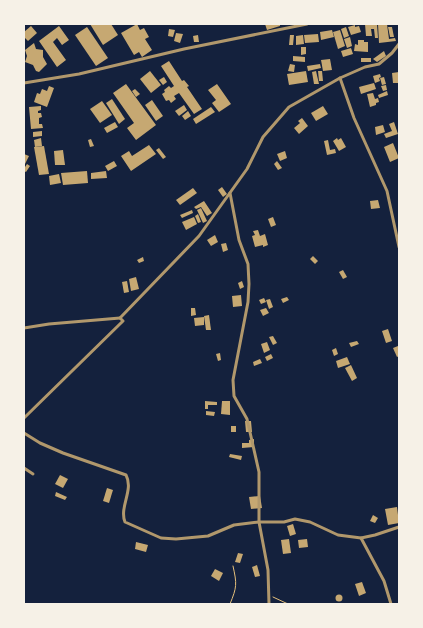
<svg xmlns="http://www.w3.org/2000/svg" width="423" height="628" font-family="Mulish,sans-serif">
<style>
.building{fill:#c6a872}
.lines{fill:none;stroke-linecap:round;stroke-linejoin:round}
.path{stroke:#e5c07b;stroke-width:1}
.minor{stroke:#b1986c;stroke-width:3}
</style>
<rect width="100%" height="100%" fill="#14213d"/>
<g class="building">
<path d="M90 24H111L118 35 103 45Z"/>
<path d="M137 24 140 30 144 28 149 37 145 39 152 50 142 57 139 52 134 55 121 33Z"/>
<path d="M265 24H280V26L267 30Z"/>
<path d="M365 24H377L378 38H375L374 29H371L372 36H366Z"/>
<path d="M378 24H387L389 39 395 38 396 41 379 43Z"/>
<path d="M355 25V27L359 26 361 32 351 35 348 27Z"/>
<path d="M31 26 37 33 28 41 24 37V32Z"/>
<path d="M59 26 69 40 62 45 57 38 53 42 66 60 57 67 39 41Z"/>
<path d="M87 27 108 58 96 66 75 35Z"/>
<path d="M346 27 349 36 344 38 341 29Z"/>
<path d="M388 27H392L394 37H390Z"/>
<path d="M169 29 175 30 173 37 168 36Z"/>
<path d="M332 30 334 37 321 40 320 32Z"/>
<path d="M340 30 345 46 338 49 333 32Z"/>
<path d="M176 33 183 34 180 43 174 41Z"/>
<path d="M318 34 319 42 305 43 304 35Z"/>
<path d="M198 35 199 42H194L193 36Z"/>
<path d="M290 35H294L293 45H289Z"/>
<path d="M303 35 304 44 296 45V36Z"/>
<path d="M350 37 352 46 347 48 344 39Z"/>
<path d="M358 40H364V42H368V52L354 51 355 44 358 45Z"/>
<path d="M34 43 36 49 43 50V57L47 64 39 72 36 71 33 65 25 62 27 56 25 50Z"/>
<path d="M301 47H306V54L301 55Z"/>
<path d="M351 48 353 54 343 57 341 51Z"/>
<path d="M384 51 386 56 377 62 373 59Z"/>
<path d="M293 56 305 57V62L293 61Z"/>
<rect x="361" y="58" width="10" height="4"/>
<path d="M330 59 332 70 323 71 321 60Z"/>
<path d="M169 61 182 81 184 80 189 86 187 87 202 109 194 114 179 93 174 96 176 99 171 103 169 100 166 101 162 94 165 92 164 90 169 86 171 88 174 86 161 66Z"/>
<path d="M290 64 295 65 294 72 288 71Z"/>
<path d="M320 64 321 68 308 71 307 66Z"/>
<path d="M150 71 161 85 151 93 140 79Z"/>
<path d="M306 71 308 82 289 85 287 74Z"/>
<path d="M316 71 319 84H314L312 72Z"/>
<path d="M318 71H322L323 81H319Z"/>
<path d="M399 72V83H393L392 73Z"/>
<path d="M380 74 381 77 379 78 380 81 375 83 373 76Z"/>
<path d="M164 77 167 82 163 85 159 80Z"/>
<path d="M384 77 386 84 382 85 380 78Z"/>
<path d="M374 83 376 89 361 94 359 87Z"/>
<path d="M126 84 156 125 136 140 127 128 134 123 113 93Z"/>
<path d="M217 84 231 104 219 112 212 103 216 100 208 90Z"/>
<path d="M386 85 387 90 383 91 381 86Z"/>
<path d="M49 86 54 88 47 107 34 102 37 93 40 94 42 89 47 91Z"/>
<path d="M135 89 140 94 136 97 132 91Z"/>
<path d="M387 91 388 95 379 98 378 95Z"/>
<path d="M373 93 375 99 378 98 379 102 376 103V105L370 107 367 94Z"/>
<path d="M112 99 125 119 119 124 106 103Z"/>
<path d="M152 100 163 116 156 121 145 105Z"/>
<path d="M102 101 112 115 100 123 90 109Z"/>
<path d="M184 105 187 110 179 116 175 111Z"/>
<path d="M41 106V110L38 111V113H41L42 117 39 118V124H42L43 128 31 129 29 107Z"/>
<path d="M323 106 328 114 316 121 311 113Z"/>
<path d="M211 107 215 112 196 124 193 119Z"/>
<path d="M188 111 191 116 185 120 182 116Z"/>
<path d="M302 118 308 126 299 134 294 128 300 123 298 121Z"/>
<path d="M115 122 118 127 107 133 104 128Z"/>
<path d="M394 122 398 134 386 138 384 134 392 131 389 124Z"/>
<path d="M383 125 385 132 376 135 375 127Z"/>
<path d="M42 131V136L33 137V132Z"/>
<path d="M41 138 42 146 35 147 34 140Z"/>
<path d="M337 138 338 140 341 138 346 147 339 151 333 141Z"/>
<path d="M91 139 94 146 90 147 88 140Z"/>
<path d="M328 140 330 150 335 149 336 153 327 155 324 141Z"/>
<path d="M393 143 399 158 390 162 384 147Z"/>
<path d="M149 145 156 154 131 171 121 156 129 151 132 156Z"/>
<path d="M44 146 49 174 39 175 34 147Z"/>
<path d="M159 148 166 157 163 159 156 150Z"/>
<path d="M63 150 65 165H55L54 151Z"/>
<path d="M285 151 287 158 280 161 277 154Z"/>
<path d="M24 154 29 156 24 166Z"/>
<path d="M114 161 117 166 108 171 105 166Z"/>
<path d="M277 161 282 168 278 170 274 164Z"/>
<path d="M27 164 30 166 26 172 24 171V167H25Z"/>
<path d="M87 171 88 183 63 185 61 173Z"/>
<path d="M106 171 107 178 91 179V173Z"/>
<path d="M59 174 61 183 50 185 49 176Z"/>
<path d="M222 187 227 194 223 197 218 190Z"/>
<path d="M193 188 197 193 180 205 176 200Z"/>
<path d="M378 200 380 208 371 209 370 201Z"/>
<path d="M204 201 212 213 207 216 201 207 196 209 194 207Z"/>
<path d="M201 208 207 221 203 223 197 210Z"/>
<path d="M192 210 193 213 182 218 180 215Z"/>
<path d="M198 214 201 222 198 223 195 216Z"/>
<path d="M194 217 197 224 186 230 182 222Z"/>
<path d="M273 217 276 225 271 227 268 219Z"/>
<path d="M258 230 260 236 265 234 268 245 263 247V245L255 247 252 236 255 235 253 231Z"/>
<path d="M215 235 218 242 211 246 207 240Z"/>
<path d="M226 243 228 250 223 252 221 244Z"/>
<path d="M313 256 318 261 315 264 310 259Z"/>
<path d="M143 257 144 261 139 263 137 260Z"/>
<path d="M343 270 347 277 343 279 339 272Z"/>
<path d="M136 277 139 289 131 291 129 279Z"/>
<path d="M127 281 129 292 124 293 122 282Z"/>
<path d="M242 281 244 287 240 289 238 283Z"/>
<path d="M241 295 242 306 233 307 232 296Z"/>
<path d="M287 297 289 300 283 303 281 299Z"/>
<path d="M264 298 266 302 261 304 259 300Z"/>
<path d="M270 299 273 307 269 309 266 300Z"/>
<path d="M191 308H195L196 315 191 316Z"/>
<path d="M266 308 269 313 263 316 260 310Z"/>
<path d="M209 315 211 330H206L204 316Z"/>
<path d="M204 317V325L195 326 194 318Z"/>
<path d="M388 329 392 341 386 343 382 331Z"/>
<path d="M273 336 277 343 273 345 269 337Z"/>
<path d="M357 341 359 344 351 347 349 343Z"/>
<path d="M267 342 270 350 264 353 261 344Z"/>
<path d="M398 346 399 356 397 357 393 348Z"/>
<path d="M336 348 338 354 334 356 332 350Z"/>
<path d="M220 353 221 360 218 361 216 354Z"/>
<path d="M271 354 273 358 267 361 265 357Z"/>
<path d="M347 357 350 364 338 368 336 361Z"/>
<path d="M260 359 262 363 254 366 253 362Z"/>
<path d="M351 365 357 378 352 381 345 368Z"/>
<path d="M205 401 217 402V405H208V409H205Z"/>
<path d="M222 401H230V415L221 414Z"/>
<path d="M206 411 215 412 214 416 206 415Z"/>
<path d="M245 421H251L252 432H246Z"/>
<rect x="231" y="426" width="5" height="6"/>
<path d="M254 439V447L242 448V443H249V440Z"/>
<path d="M230 454 242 456 241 460 229 457Z"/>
<path d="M60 475 68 479 63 488 55 484Z"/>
<path d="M107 488 113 490 109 503 103 501Z"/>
<path d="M56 492 67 497 65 500 55 496Z"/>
<path d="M260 496 262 508 251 509 249 497Z"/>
<path d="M397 507 399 523 388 525 385 509Z"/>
<path d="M373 515 378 518 375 523 370 521Z"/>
<path d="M293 524 296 534 290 536 287 526Z"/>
<path d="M289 539 291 553 283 554 281 540Z"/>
<path d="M307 539 308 547 299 548 298 540Z"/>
<path d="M136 542 148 545 146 552 135 549Z"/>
<path d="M238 553 243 554 240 563 235 562Z"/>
<path d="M257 565 260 576 255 577 252 567Z"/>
<path d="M215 569 223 573 219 581 211 576Z"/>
<path d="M362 582 366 593 359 596 355 584Z"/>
<circle cx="339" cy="598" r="3.5"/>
</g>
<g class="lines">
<g class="path">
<path d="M273 597 288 604"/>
<path d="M230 604C237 587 237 584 233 566"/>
</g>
<g class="minor">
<path d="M340 78 354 118 387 191 399 247"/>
<path d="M24 83 79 74 184 49 307 24"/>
<path d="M230 193 239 240 248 264 249 284 248 302 233 380 234 396 247 419 259 472V522L268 570 269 604"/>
<path d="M24 328 49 324 120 318"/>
<path d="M24 418 123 321 120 318 199 236 247 169 263 137 289 107 340 78 365 67 379 64 392 53 399 44"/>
<path d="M24 433 40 443 63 453 126 475C134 490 119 507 125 522L161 538 176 539 208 536 234 525 259 522H284L295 519 310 522 338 535 361 538 375 535 399 527"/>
<path d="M24 468 33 474"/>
<path d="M361 538 384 581 391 604"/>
</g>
</g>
<rect width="423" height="628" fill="none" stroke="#f6f1e7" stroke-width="50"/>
</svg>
